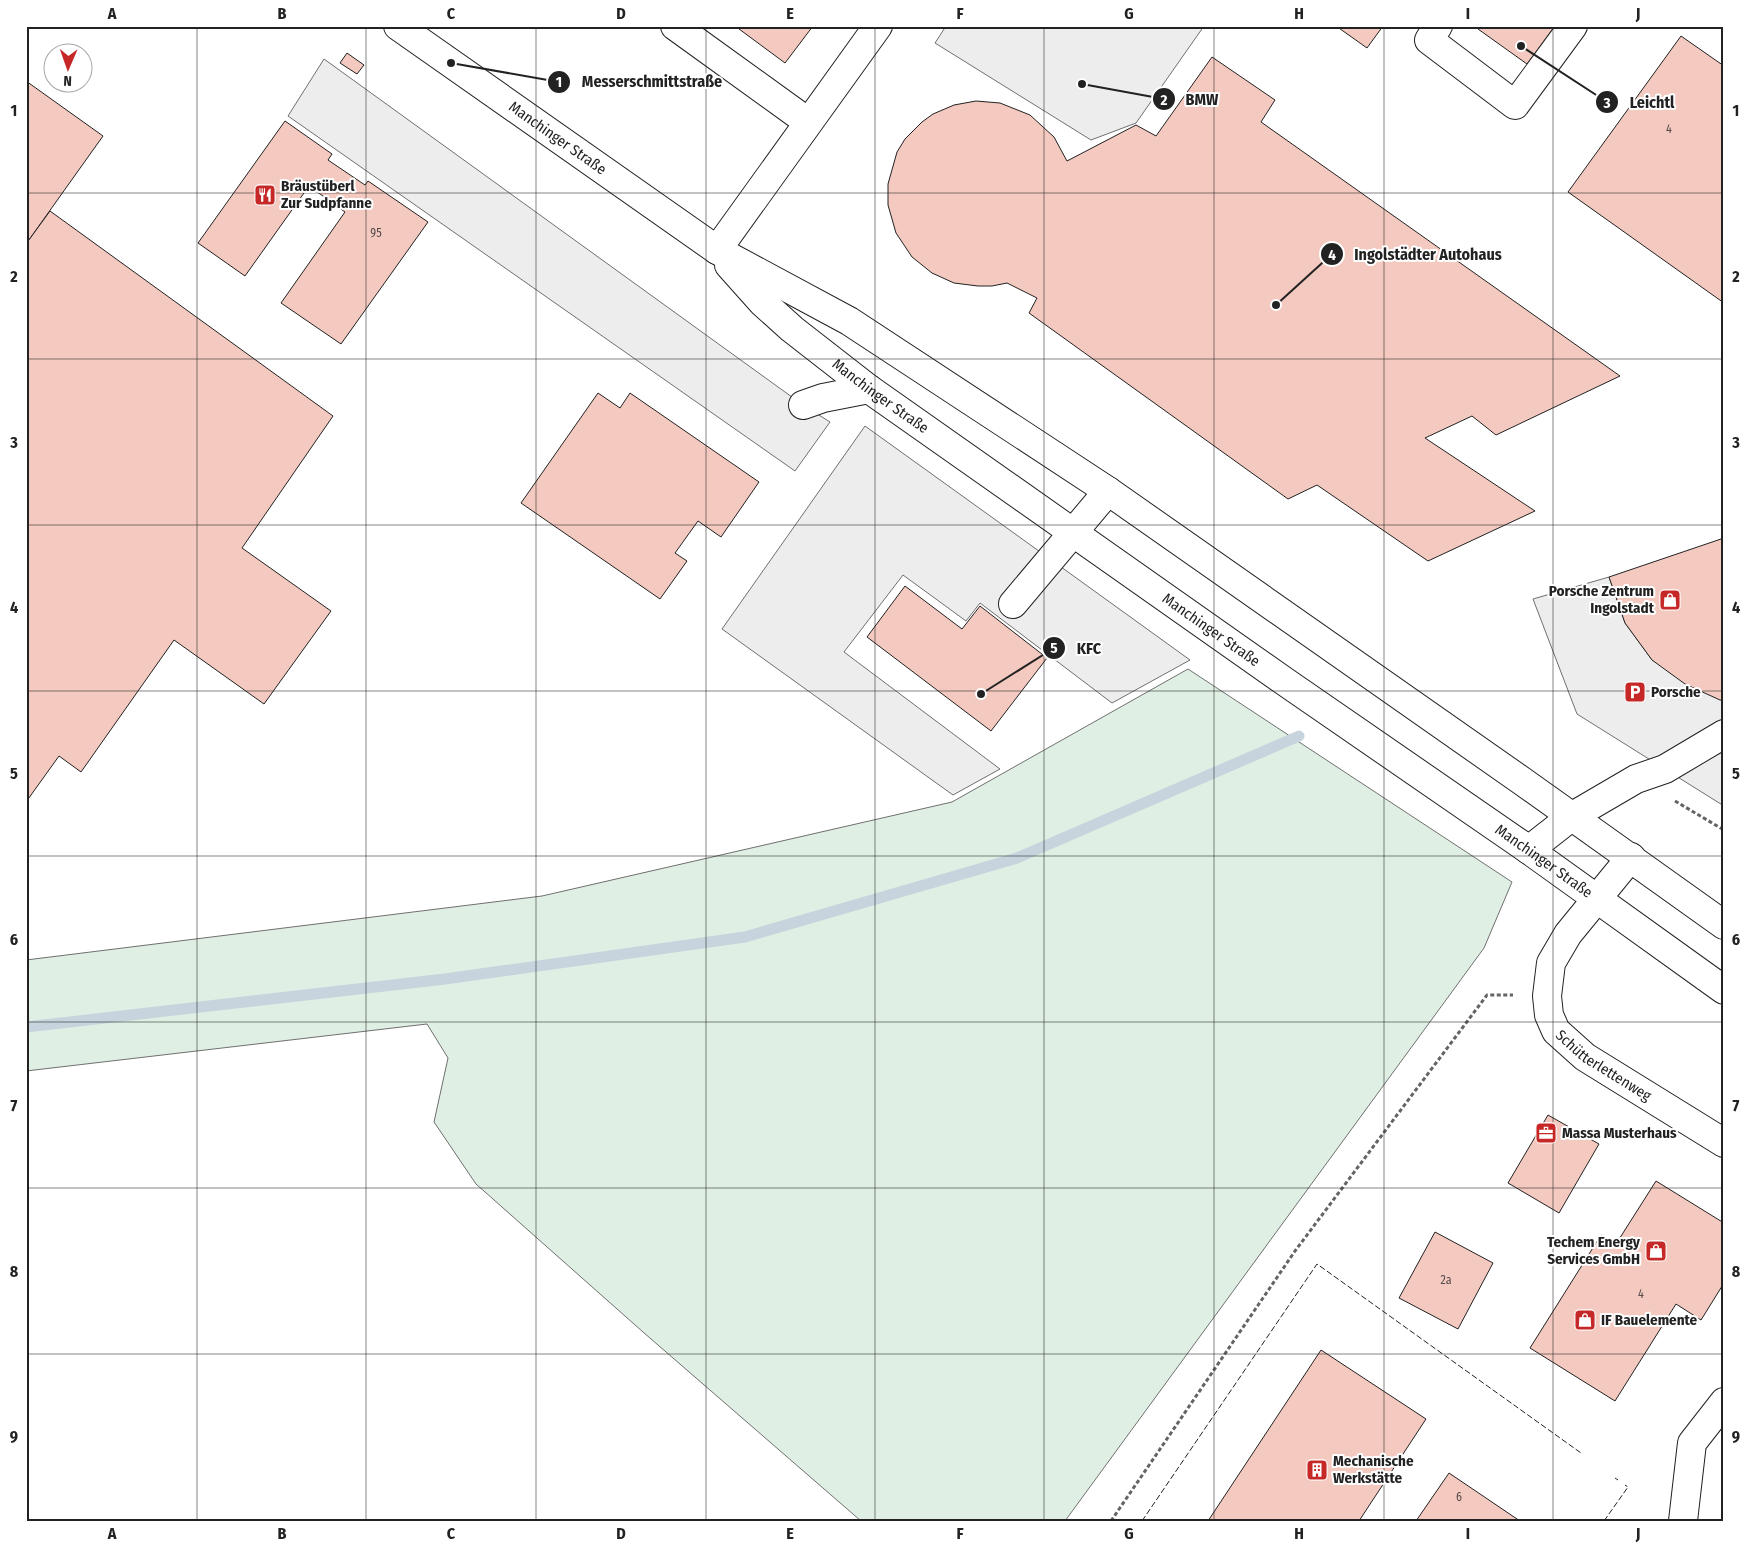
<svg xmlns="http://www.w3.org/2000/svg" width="1750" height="1547" font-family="'Fira Sans Condensed',sans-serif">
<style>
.green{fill:#e0efe3;stroke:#6f6f6f}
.parking{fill:#ededed;stroke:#6f6f6f}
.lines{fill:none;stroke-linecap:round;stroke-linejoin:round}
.stream{stroke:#c7d3dd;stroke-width:11}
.building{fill:#f3c9c0;stroke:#222}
.minor-casing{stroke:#222;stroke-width:30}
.major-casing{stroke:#222;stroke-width:30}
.path{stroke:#646464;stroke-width:3;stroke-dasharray:4 2.5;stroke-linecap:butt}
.minor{stroke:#fff;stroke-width:28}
.major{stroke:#fff;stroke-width:28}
.fence{stroke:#222;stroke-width:1;stroke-dasharray:6 2.5;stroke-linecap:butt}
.grid{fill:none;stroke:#222;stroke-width:1;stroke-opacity:0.55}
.labels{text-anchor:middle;stroke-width:4;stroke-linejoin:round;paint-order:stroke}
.number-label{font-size:12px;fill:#564c4a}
.street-label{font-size:15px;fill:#222;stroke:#fff}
.poi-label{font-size:15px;font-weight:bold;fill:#222;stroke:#fff;text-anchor:start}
.leader{fill:none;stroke:#222;stroke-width:2}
.callout-dot{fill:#222;stroke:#fff;stroke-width:2}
.mark-label{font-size:15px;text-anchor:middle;font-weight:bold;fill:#fff}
.callout-label{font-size:16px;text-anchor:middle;font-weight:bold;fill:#222;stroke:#fff;stroke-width:4;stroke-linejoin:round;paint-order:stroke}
.neatline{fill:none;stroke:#222;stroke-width:2}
.grid-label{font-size:16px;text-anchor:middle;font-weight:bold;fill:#222}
</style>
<rect width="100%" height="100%" fill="#fff"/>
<path class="green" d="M1188 669 1512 882 1484 948 1065 1521H861L643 1332 476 1184 434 1122 448 1058 427 1024 26 1071V960L542 896 952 802Z"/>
<g class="parking">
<path d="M946 26H1204L1136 123 1091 140 935 43Z"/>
<path d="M324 59 803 405 830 422 795 471 288 116Z"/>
<path d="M865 426 1050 559 1190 660 1112 703 980 603 966 621 903 575 844 652 1000 769 953 795 722 629Z"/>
<path d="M1609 577 1625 623 1652 660 1724 700V806L1577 714 1533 599Z"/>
</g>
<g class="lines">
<path class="stream" d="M26 1027 445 979 745 937 1017 858 1299 736"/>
</g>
<g class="building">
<path d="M735 26H813L785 63Z"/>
<path d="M1336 26H1383L1367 48Z"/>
<path d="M1480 26H1555L1527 64 1478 29Z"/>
<path d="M1681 36 1724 66V303L1568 192Z"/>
<path d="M347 53 364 65 357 74 340 63Z"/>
<path d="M1212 57 1275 100 1261 122 1620 376 1496 435 1472 416 1425 438 1535 511 1428 561 1317 485 1288 499 1029 313 1037 298 1007 283 992 286H978L954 283 932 273 912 257 896 233 888 205V184L897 152 905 139 922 122 933 114 954 105 976 101 1000 103 1030 115 1054 137 1067 161 1136 125 1156 136Z"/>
<path d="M26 81 103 136 26 244Z"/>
<path d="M285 121 332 154 328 160 365 185 368 181 428 222 341 344 281 303 345 212 309 186 245 276 198 243Z"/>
<path d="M50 211 333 416 242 548 331 611 264 704 174 640 81 772 59 756 26 802V244Z"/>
<path d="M598 393 620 408 630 393 759 482 721 537 698 521 675 553 687 561 660 599 521 503Z"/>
<path d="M1724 538V700H1720L1685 684 1652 660 1625 623 1609 577Z"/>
<path d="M905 586 962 629 980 606 1047 658 991 731 867 637Z"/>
<path d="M1548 1115 1599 1144 1559 1213 1508 1183Z"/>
<path d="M1656 1181 1724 1223V1283L1701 1320 1676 1304 1615 1401 1530 1348 1601 1235 1616 1244Z"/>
<path d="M1435 1232 1493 1263 1458 1329 1399 1298Z"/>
<path d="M1321 1350 1426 1419 1359 1521H1208Z"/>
<path d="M1449 1473 1520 1521H1416Z"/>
</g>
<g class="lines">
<g class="minor-casing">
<g id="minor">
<path d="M675 26 808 122"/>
<path d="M1438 26 1429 40 1515 105 1573 26"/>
<path d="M717 250 878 26"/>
<path d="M803 405 823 398 869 389"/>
<path d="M1013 604 1108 491"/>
<path d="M1529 850 1571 817 1636 779 1665 769 1724 734"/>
<path id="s1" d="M1631 857 1568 934 1551 963 1547 996 1549 1015 1556 1031 1585 1057 1724 1143"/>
<path d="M1683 1521 1692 1443 1724 1402"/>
</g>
</g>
<g class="major-casing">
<g id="major">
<path id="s2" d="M398 26 717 250 849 321 1108 491 1522 781 1724 925"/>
<path id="s3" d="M729 265 762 302 792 329 869 389 1284 681 1529 850 1724 990"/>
</g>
</g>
<g class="path">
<path d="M1675 801 1724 830"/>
<path d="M1111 1521 1295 1251 1487 995H1513"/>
</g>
<use href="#minor" class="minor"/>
<use href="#major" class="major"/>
<g class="fence">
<path d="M1615 1478 1618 1480"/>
<path d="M1142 1521 1317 1264 1581 1453"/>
<path d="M1604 1521 1628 1487 1625 1485"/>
</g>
</g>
<path class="grid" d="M197 26V1521M366 26V1521M536 26V1521M706 26V1521M875 26V1521M1044 26V1521M1214 26V1521M1384 26V1521M1553 26V1521M26 193H1724M26 359H1724M26 525H1724M26 691H1724M26 856H1724M26 1022H1724M26 1188H1724M26 1354H1724"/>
<defs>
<g id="restaurant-square" transform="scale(1.125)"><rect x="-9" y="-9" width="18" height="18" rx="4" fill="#c62828" stroke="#fff"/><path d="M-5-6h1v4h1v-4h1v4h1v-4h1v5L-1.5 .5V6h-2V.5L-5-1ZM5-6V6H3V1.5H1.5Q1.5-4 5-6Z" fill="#fff"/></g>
<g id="shop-square" transform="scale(1.125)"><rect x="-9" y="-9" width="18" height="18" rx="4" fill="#c62828" stroke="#fff"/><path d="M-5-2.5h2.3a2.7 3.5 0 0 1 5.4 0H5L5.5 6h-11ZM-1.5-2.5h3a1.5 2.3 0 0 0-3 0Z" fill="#fff"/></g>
<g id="parking-square" transform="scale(1.125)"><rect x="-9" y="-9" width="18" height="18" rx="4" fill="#c62828" stroke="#fff"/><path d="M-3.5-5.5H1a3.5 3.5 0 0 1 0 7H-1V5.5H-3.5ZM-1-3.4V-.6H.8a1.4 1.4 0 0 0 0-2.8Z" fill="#fff"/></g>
<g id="office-square" transform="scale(1.125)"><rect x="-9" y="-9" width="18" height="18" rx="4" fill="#c62828" stroke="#fff"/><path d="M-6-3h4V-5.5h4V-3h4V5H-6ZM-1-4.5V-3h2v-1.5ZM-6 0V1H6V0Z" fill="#fff"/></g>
<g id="building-square" transform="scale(1.125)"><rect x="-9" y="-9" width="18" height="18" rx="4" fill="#c62828" stroke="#fff"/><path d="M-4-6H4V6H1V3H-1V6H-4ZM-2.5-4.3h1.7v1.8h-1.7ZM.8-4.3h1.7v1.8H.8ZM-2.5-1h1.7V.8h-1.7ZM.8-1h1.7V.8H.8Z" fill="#fff"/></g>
</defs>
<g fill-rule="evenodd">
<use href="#restaurant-square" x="265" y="195"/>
<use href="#shop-square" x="1670" y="600"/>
<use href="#parking-square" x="1635" y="692"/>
<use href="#office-square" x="1546" y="1133"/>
<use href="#shop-square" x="1656" y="1251"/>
<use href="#shop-square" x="1585" y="1320"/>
<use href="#building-square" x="1317" y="1470"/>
</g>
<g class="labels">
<g class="number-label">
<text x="1669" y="133">4</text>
<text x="376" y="237">95</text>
<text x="1446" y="1284">2a</text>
<text x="1641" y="1298">4</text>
<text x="1459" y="1501">6</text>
</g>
<g class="street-label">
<text dy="5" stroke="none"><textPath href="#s2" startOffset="195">Manchinger Straße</textPath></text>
<text dy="5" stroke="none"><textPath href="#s3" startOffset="201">Manchinger Straße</textPath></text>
<text dy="5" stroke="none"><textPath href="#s3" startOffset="606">Manchinger Straße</textPath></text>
<text dy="5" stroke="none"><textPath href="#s3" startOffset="1011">Manchinger Straße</textPath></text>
<text dy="5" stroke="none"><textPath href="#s1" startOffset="262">Schütterlettenweg</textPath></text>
</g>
<g class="poi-label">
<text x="281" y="191">Bräustüberl<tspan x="281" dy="17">Zur Sudpfanne</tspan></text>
<text x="1654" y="596" text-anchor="end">Porsche Zentrum<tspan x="1654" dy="17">Ingolstadt</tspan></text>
<text x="1651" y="697">Porsche</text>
<text x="1562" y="1138">Massa Musterhaus</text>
<text x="1640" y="1247" text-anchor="end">Techem Energy<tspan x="1640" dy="17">Services GmbH</tspan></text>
<text x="1601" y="1325">IF Bauelemente</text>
<text x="1333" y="1466">Mechanische<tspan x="1333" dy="17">Werkstätte</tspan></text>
</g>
</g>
<path class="leader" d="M451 63L559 82M1082 84L1164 99M1521 46L1607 102M1276 305L1332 254M981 694L1054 648"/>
<g class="callout-dot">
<circle cx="451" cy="63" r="5"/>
<circle cx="1082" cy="84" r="5"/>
<circle cx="1521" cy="46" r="5"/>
<circle cx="1276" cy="305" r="5"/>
<circle cx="981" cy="694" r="5"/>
<circle cx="559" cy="82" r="12"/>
<circle cx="1164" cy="99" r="12"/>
<circle cx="1607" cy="102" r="12"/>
<circle cx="1332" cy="254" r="12"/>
<circle cx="1054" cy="648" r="12"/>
</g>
<g class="mark-label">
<text x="559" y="87">1</text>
<text x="1164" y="105">2</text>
<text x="1607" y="108">3</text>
<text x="1332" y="260">4</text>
<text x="1054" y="653">5</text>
</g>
<g class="callout-label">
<text x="652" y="87">Messerschmittstraße</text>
<text x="1202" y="105">BMW</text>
<text x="1652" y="108">Leichtl</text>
<text x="1428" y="260">Ingolstädter Autohaus</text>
<text x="1089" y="654">KFC</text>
</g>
<rect width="1750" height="1547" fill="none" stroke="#ffffff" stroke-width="55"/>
<g transform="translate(68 68) rotate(182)"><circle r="24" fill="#ffffff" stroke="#a7a7a7"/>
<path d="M0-4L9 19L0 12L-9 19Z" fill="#c62828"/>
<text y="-8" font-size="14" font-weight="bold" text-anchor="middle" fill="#222222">N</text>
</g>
<rect x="28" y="28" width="1694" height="1492" class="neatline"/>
<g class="grid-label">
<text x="112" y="19">A</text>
<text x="282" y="19">B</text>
<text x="451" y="19">C</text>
<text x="621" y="19">D</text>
<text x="790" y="19">E</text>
<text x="960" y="19">F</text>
<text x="1129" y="19">G</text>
<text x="1299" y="19">H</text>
<text x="1468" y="19">I</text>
<text x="1638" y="19">J</text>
<text x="14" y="116">1</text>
<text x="1736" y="116">1</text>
<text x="14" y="282">2</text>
<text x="1736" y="282">2</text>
<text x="14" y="448">3</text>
<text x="1736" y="448">3</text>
<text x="14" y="613">4</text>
<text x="1736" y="613">4</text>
<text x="14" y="779">5</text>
<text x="1736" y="779">5</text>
<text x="14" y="945">6</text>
<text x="1736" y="945">6</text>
<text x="14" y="1111">7</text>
<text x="1736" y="1111">7</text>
<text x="14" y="1277">8</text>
<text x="1736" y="1277">8</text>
<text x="14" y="1442">9</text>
<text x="1736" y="1442">9</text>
<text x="112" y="1539">A</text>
<text x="282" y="1539">B</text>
<text x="451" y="1539">C</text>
<text x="621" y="1539">D</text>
<text x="790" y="1539">E</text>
<text x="960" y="1539">F</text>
<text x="1129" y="1539">G</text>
<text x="1299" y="1539">H</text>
<text x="1468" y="1539">I</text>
<text x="1638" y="1539">J</text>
</g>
</svg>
